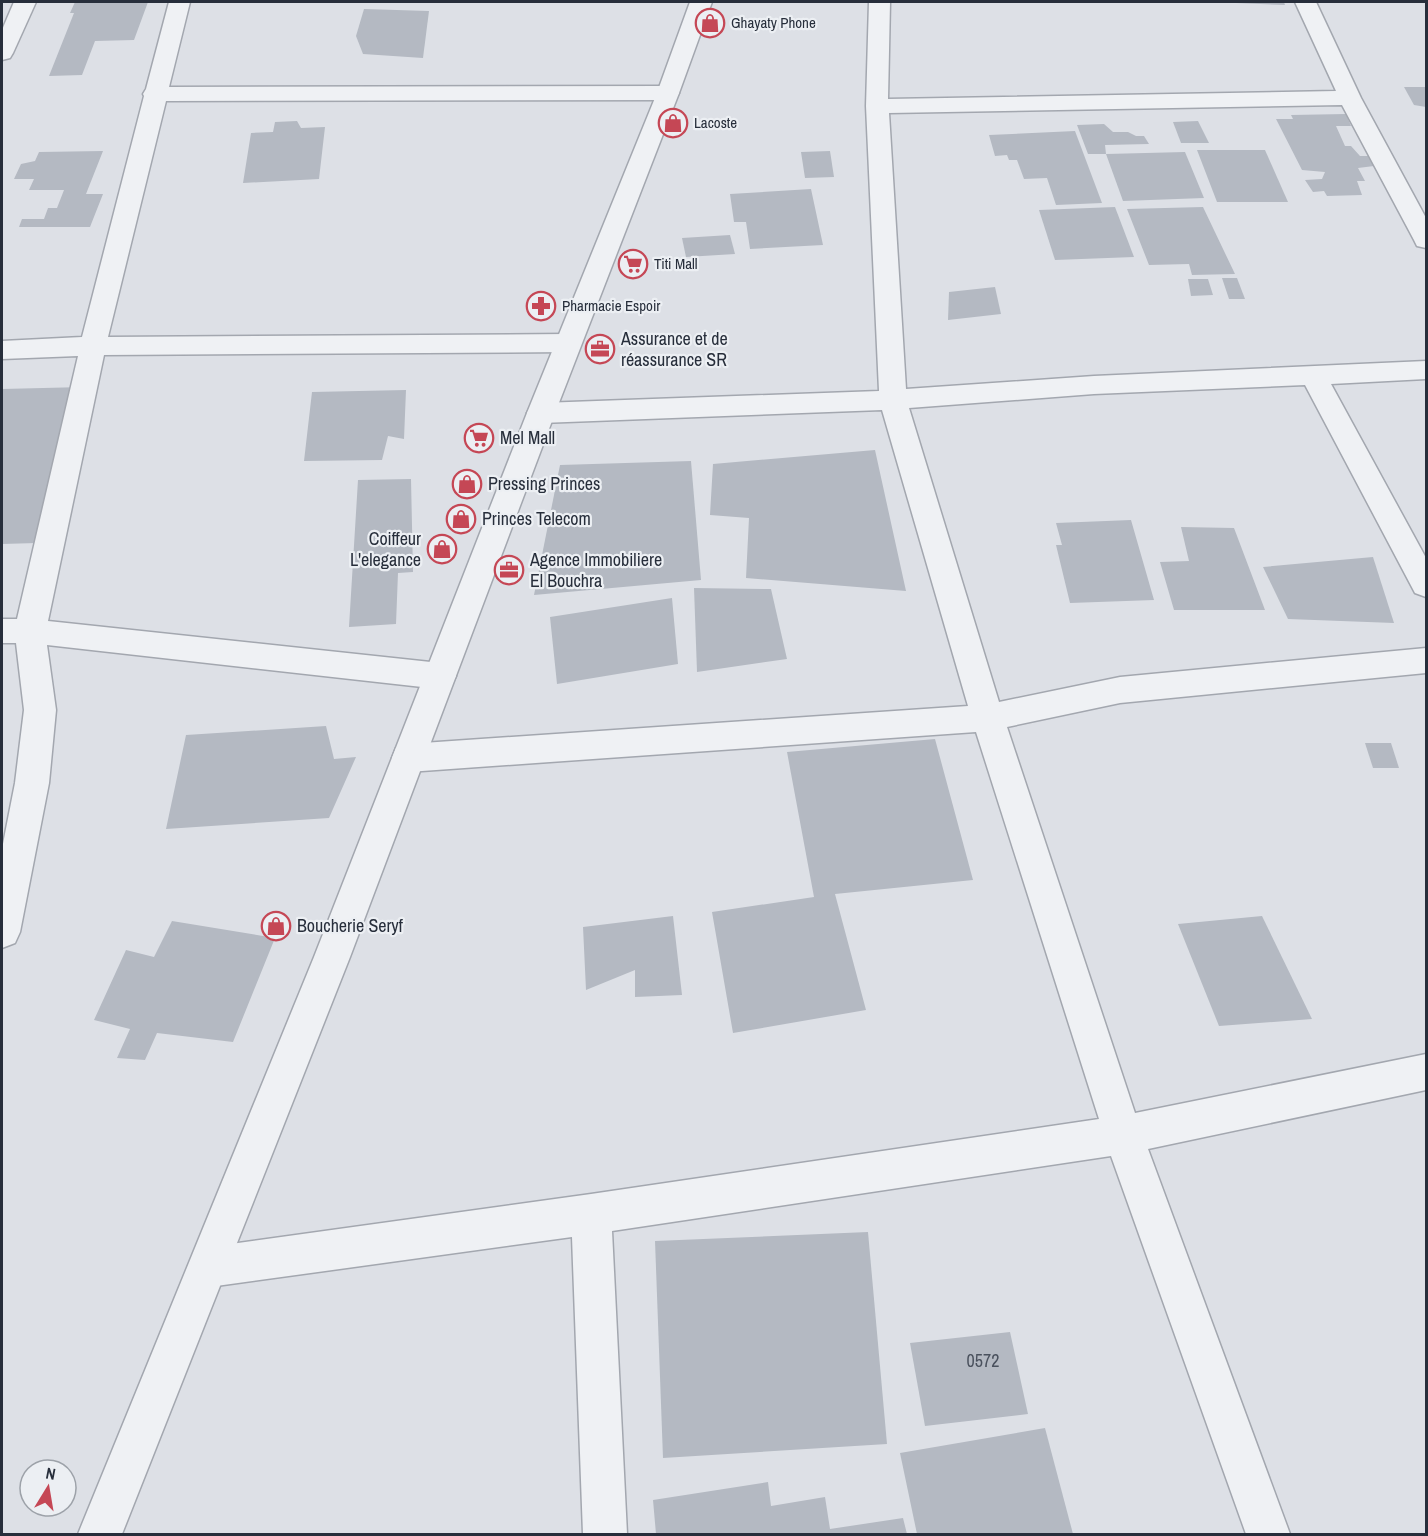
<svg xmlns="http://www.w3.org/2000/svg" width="1428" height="1536" font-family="'Archivo Narrow',sans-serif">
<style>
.building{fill:#b4b9c2}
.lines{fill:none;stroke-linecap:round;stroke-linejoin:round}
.minor-casing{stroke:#a3a7af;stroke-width:3}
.tertiary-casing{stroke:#a3a7af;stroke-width:3}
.minor{fill:#eff1f4;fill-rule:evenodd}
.tertiary{fill:#eff1f4;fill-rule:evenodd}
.labels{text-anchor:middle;stroke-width:4.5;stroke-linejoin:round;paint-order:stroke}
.far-poi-label{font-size:15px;fill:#272e3b;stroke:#eceff3;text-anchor:start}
.poi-label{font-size:18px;fill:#272e3b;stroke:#eceff3;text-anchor:start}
.near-number-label{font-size:18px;fill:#4a515d}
</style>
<rect width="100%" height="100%" fill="#dde0e6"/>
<g class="building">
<path d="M75 2H148L134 40 95 41 82 75 49 76 74 13H70Z"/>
<path d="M1236 2H1284L1285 5 1236 3Z"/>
<path d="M364 9 429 11 423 58 363 54 356 36Z"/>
<path d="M1404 87H1426V107L1414 105Z"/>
<path d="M1346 114 1351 126H1336L1345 146H1351L1360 156H1368L1374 166 1358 168 1365 181H1357L1362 195 1327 196 1324 191 1313 192 1305 180 1322 179 1325 172 1302 170 1276 119H1293L1291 115Z"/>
<path d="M297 121 301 128 325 127 319 179 243 183 251 133 273 132 275 122Z"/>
<path d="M1198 121 1209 143H1181L1173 122Z"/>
<path d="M1104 124 1113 132H1128L1136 136H1144L1149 144 1105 145 1106 154H1088L1077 125Z"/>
<path d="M1075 131 1102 203 1056 205 1047 178 1024 179 1017 160H1009L1007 155 995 156 989 135Z"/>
<path d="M1197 150H1265L1288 202H1217Z"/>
<path d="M103 151 86 194H103L90 227H19L22 219H44L48 208H57L64 190H29L34 179H14L21 164 35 161 39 152Z"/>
<path d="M830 151 834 177 805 178 801 152Z"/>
<path d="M1185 152 1204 198 1123 201 1106 154Z"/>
<path d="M811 189 823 245 750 249 746 222H734L730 194Z"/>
<path d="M1115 207 1134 257 1055 260 1039 210Z"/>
<path d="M1203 207 1235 274 1192 275 1189 264 1149 265 1127 209Z"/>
<path d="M730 235 735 254 686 257 682 238Z"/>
<path d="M1222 278H1237L1245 299H1229Z"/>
<path d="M1188 279H1208L1213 295 1191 296Z"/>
<path d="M995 287 1001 314 948 320 949 292Z"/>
<path d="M84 387 37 543 2 544V389Z"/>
<path d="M406 390 404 439 388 436 382 460 304 461 312 392Z"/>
<path d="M875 450 906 591 746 578 749 518 710 515 713 464Z"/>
<path d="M691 461 701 580 534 595 560 465Z"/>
<path d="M411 479 413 572 398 573 396 624 349 627 358 480Z"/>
<path d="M1131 520 1154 600 1070 603 1056 545H1062L1056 523Z"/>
<path d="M1181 527 1234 528 1265 610H1174L1160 562 1189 561Z"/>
<path d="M1373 557 1394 623 1288 619 1263 567Z"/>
<path d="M694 588 771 589 787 659 697 672Z"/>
<path d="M672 598 678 664 557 684 550 617Z"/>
<path d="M326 726 334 759 356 757 329 818 166 829 186 735Z"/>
<path d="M935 739 973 880 835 894 866 1010 733 1033 712 912 814 897 787 752Z"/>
<path d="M1365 743H1391L1399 768H1373Z"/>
<path d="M673 916 682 995 635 997V970L586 990 583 927Z"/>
<path d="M1262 916 1312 1019 1219 1026 1178 924Z"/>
<path d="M172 921 275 938 233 1042 157 1033 145 1060 117 1058 130 1029 94 1020 126 950 154 957Z"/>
<path d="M868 1232 887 1444 663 1458 655 1241Z"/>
<path d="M1010 1332 1028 1414 925 1426 910 1343Z"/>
<path d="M1045 1428 1073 1534H917L900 1453Z"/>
<path d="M768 1482 771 1506 825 1497 830 1529 903 1518 907 1534H656L653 1500Z"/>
</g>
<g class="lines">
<g class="minor-casing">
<g id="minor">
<path d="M14 2H36L13 53 10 58 2 60V30Z"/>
<path d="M169 2H190L169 87 668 86 676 88 679 93 676 98 668 100 166 101 108 337 568 334 577 337 581 343 577 349 568 352 104 355 48 621 440 663 451 667 456 676 451 685 440 689 47 645 56 710 49 783 20 932 15 943 2 948V849L15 783 24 710 16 643H2V619H17L78 356 2 359V341L82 337 144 96 143 94 146 89Z"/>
<path d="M869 2H890L888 99 1336 91 1295 2H1316L1361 98 1426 218V248L1417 246 1414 240 1342 105 889 113 906 389 1094 376 1426 361V379L1331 384 1426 558V597L1415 593 1305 385 1094 394 909 408 999 702 1120 677 1426 648V673L1120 703 1007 727 1135 1113 1426 1054V1090L1148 1149 1290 1534H1246L1111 1156 612 1231 627 1534H583L572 1237 209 1287 195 1281 189 1267 195 1253 209 1247 591 1194 1099 1119 976 732 408 772 396 768 392 758 396 748 408 744 968 706 882 410 541 423 531 420 527 413 531 406 541 403 879 391 866 106Z"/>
</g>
</g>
<g class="tertiary-casing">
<path id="tertiary" d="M690 2H712L679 93 555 413 350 957 122 1534H78L314 957 527 413 657 93Z"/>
</g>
<use href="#minor" class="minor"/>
<use href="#tertiary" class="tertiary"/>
</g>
<defs>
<g id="shop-ring" transform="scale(1.5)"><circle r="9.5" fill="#eceff3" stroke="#c54755" stroke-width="1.5"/><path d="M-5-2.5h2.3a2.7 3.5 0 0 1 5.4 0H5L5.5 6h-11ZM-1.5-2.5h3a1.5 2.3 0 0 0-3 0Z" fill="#c54755"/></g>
<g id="supermarket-ring" transform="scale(1.5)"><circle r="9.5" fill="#eceff3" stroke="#c54755" stroke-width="1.5"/><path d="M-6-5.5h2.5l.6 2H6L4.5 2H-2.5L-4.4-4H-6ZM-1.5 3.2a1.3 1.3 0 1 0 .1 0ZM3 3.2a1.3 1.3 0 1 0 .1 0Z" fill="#c54755"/></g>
<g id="pharmacy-ring" transform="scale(1.5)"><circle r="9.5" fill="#eceff3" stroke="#c54755" stroke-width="1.5"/><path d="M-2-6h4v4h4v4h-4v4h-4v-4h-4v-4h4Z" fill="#c54755"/></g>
<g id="office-ring" transform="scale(1.5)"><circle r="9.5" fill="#eceff3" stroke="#c54755" stroke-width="1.5"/><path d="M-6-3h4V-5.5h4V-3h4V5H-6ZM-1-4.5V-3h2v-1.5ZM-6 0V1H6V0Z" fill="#c54755"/></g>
</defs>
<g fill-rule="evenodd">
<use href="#shop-ring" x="710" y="23"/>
<use href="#shop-ring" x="673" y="123"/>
<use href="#supermarket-ring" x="633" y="264"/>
<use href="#pharmacy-ring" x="541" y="306"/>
<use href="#office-ring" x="600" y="349"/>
<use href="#supermarket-ring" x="479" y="438"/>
<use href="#shop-ring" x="467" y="484"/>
<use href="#shop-ring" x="461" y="519"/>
<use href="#shop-ring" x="442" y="549"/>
<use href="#office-ring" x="509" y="570"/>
<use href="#shop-ring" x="276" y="926"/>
</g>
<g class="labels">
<g class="far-poi-label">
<text x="731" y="28">Ghayaty Phone</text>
<text x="694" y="128">Lacoste</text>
<text x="654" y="269">Titi Mall</text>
<text x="562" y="311">Pharmacie Espoir</text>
</g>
<g class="poi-label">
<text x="621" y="345">Assurance et de<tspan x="621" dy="21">réassurance SR</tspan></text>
<text x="500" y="444">Mel Mall</text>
<text x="488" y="490">Pressing Princes</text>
<text x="482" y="525">Princes Telecom</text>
<text x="421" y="545" text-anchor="end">Coiffeur<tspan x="421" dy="21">L'elegance</tspan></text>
<text x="530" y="566">Agence Immobiliere<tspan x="530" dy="21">El Bouchra</tspan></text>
<text x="297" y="932">Boucherie Seryf</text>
</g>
<g class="near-number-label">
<text x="983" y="1367">0572</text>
</g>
</g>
<rect width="1428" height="1536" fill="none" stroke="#272e3b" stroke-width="6"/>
<g transform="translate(48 1488) rotate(11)"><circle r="28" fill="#eceff3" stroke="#9da2a9" stroke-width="1.5"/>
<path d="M0-4.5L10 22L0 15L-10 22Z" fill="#c54755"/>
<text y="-9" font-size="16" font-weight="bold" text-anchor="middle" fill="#272e3b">N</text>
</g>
</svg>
